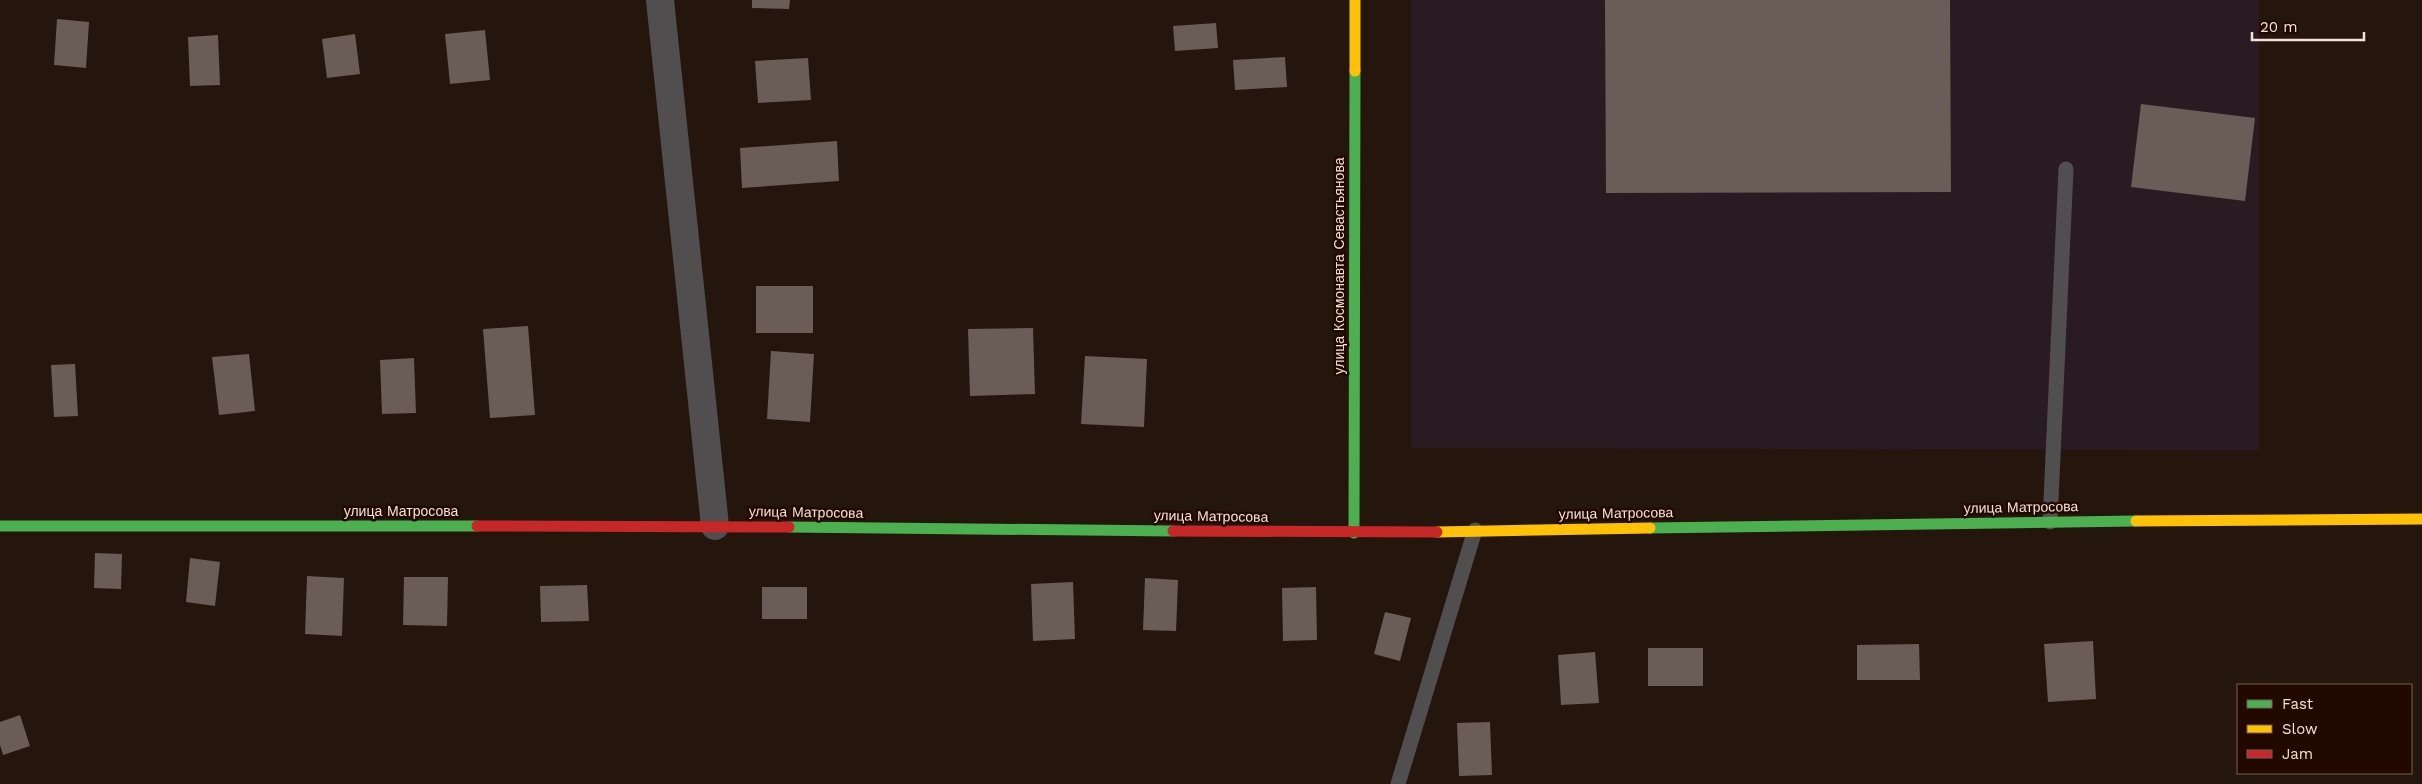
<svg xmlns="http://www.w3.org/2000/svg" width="2422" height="784" font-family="'Work Sans',sans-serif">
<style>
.industrial{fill:#2a1b23}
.building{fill:#6a5c56}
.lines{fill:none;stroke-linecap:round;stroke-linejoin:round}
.lane{stroke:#514e4f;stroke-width:15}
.street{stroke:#514e4f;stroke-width:28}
.fast{stroke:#4caf50;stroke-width:11}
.slow{stroke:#ffc107;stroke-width:11}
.jam{stroke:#c62828;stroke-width:11}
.labels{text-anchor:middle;stroke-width:5;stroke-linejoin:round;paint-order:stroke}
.street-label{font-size:14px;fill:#f4e1d7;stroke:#220900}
</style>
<rect width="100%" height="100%" fill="#24160d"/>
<path class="industrial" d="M1411 0H2259V450L1411 448Z"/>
<g class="building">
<path d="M752 0H790L789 9 752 8Z"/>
<path d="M1605 0H1950L1951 192 1606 193Z"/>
<path d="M57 19 89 22 86 68 54 65Z"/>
<path d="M1216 23 1218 48 1175 51 1173 26Z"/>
<path d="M485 30 490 80 450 84 445 34Z"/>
<path d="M355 34 360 74 327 78 322 39Z"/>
<path d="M218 35 220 85 190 86 188 37Z"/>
<path d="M1285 57 1287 87 1235 90 1233 60Z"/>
<path d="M808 58 811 100 758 103 755 61Z"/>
<path d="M2141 104 2255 118 2245 201 2131 187Z"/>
<path d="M837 141 839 181 742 188 740 148Z"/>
<rect x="756" y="286" width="57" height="47"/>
<path d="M528 326 535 415 490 418 483 329Z"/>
<path d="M1033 328 1035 394 970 396 968 329Z"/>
<path d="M771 351 814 354 810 422 767 419Z"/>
<path d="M249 354 255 411 219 415 212 357Z"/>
<path d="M1085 356 1147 359 1144 427 1081 424Z"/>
<path d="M414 358 416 413 382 414 380 360Z"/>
<path d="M75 364 78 416 54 417 51 365Z"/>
<path d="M95 553 122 554 121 589 94 588Z"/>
<path d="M190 558 220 562 215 606 186 602Z"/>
<path d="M307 576 344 578 342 636 305 634Z"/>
<path d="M404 577H448L447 626 403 625Z"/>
<path d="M1145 578 1178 580 1176 631 1143 630Z"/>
<path d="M1073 582 1075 639 1033 641 1031 584Z"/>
<path d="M587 585 589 621 541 622 540 586Z"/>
<rect x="762" y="587" width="45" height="32"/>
<path d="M1316 587 1317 640 1283 641 1282 588Z"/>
<path d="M1385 612 1411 618 1400 661 1374 654Z"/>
<path d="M2093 641 2096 699 2048 702 2044 644Z"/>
<path d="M1919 644 1920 680H1857V645Z"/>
<rect x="1648" y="648" width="55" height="38"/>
<path d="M1595 652 1599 703 1561 705 1558 655Z"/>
<path d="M20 715 30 746 3 755 0 745V722Z"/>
<path d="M1490 722 1492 775 1459 776 1457 723Z"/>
</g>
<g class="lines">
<g class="lane">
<path d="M2050 522 2066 169"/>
<path d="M1398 784 1475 530"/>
</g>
<path class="street" d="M660 0 715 526"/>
<g class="fast">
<path d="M0 526H477"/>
<path d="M789 527 1173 531"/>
<path d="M1650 528 2136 521"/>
<path d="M1354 533 1355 71"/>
</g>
<g class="slow">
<path d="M1355 71V0"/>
<path d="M2136 521 2422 519"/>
<path d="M1437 532 1650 528"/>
</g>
<g class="jam">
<path d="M477 526 789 527"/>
<path d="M1173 531 1437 532"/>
</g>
</g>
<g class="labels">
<g class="street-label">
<text transform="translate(1339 266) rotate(-90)" y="5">улица Космонавта Севастьянова</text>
<text transform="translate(2021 507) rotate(-1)" y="5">улица Матросова</text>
<text x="401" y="516">улица Матросова</text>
<text transform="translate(806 512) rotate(1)" y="5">улица Матросова</text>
<text transform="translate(1616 513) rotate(-1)" y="5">улица Матросова</text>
<text transform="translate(1211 516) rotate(1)" y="5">улица Матросова</text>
</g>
</g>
<rect x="2237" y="684" width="175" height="90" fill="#220900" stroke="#765f56"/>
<rect x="2247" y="700" width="25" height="8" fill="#4caf50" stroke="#765f56"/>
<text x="2282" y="709" font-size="15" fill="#f4e1d7">Fast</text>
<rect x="2247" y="725" width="25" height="8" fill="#ffc107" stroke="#765f56"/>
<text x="2282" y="734" font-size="15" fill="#f4e1d7">Slow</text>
<rect x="2247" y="750" width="25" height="8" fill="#c62828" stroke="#765f56"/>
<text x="2282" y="759" font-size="15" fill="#f4e1d7">Jam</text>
<path d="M2252 32v8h112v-8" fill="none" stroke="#f4e1d7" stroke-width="2.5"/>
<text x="2260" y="32" font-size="15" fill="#f4e1d7" stroke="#220900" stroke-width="4" paint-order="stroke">20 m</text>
</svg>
